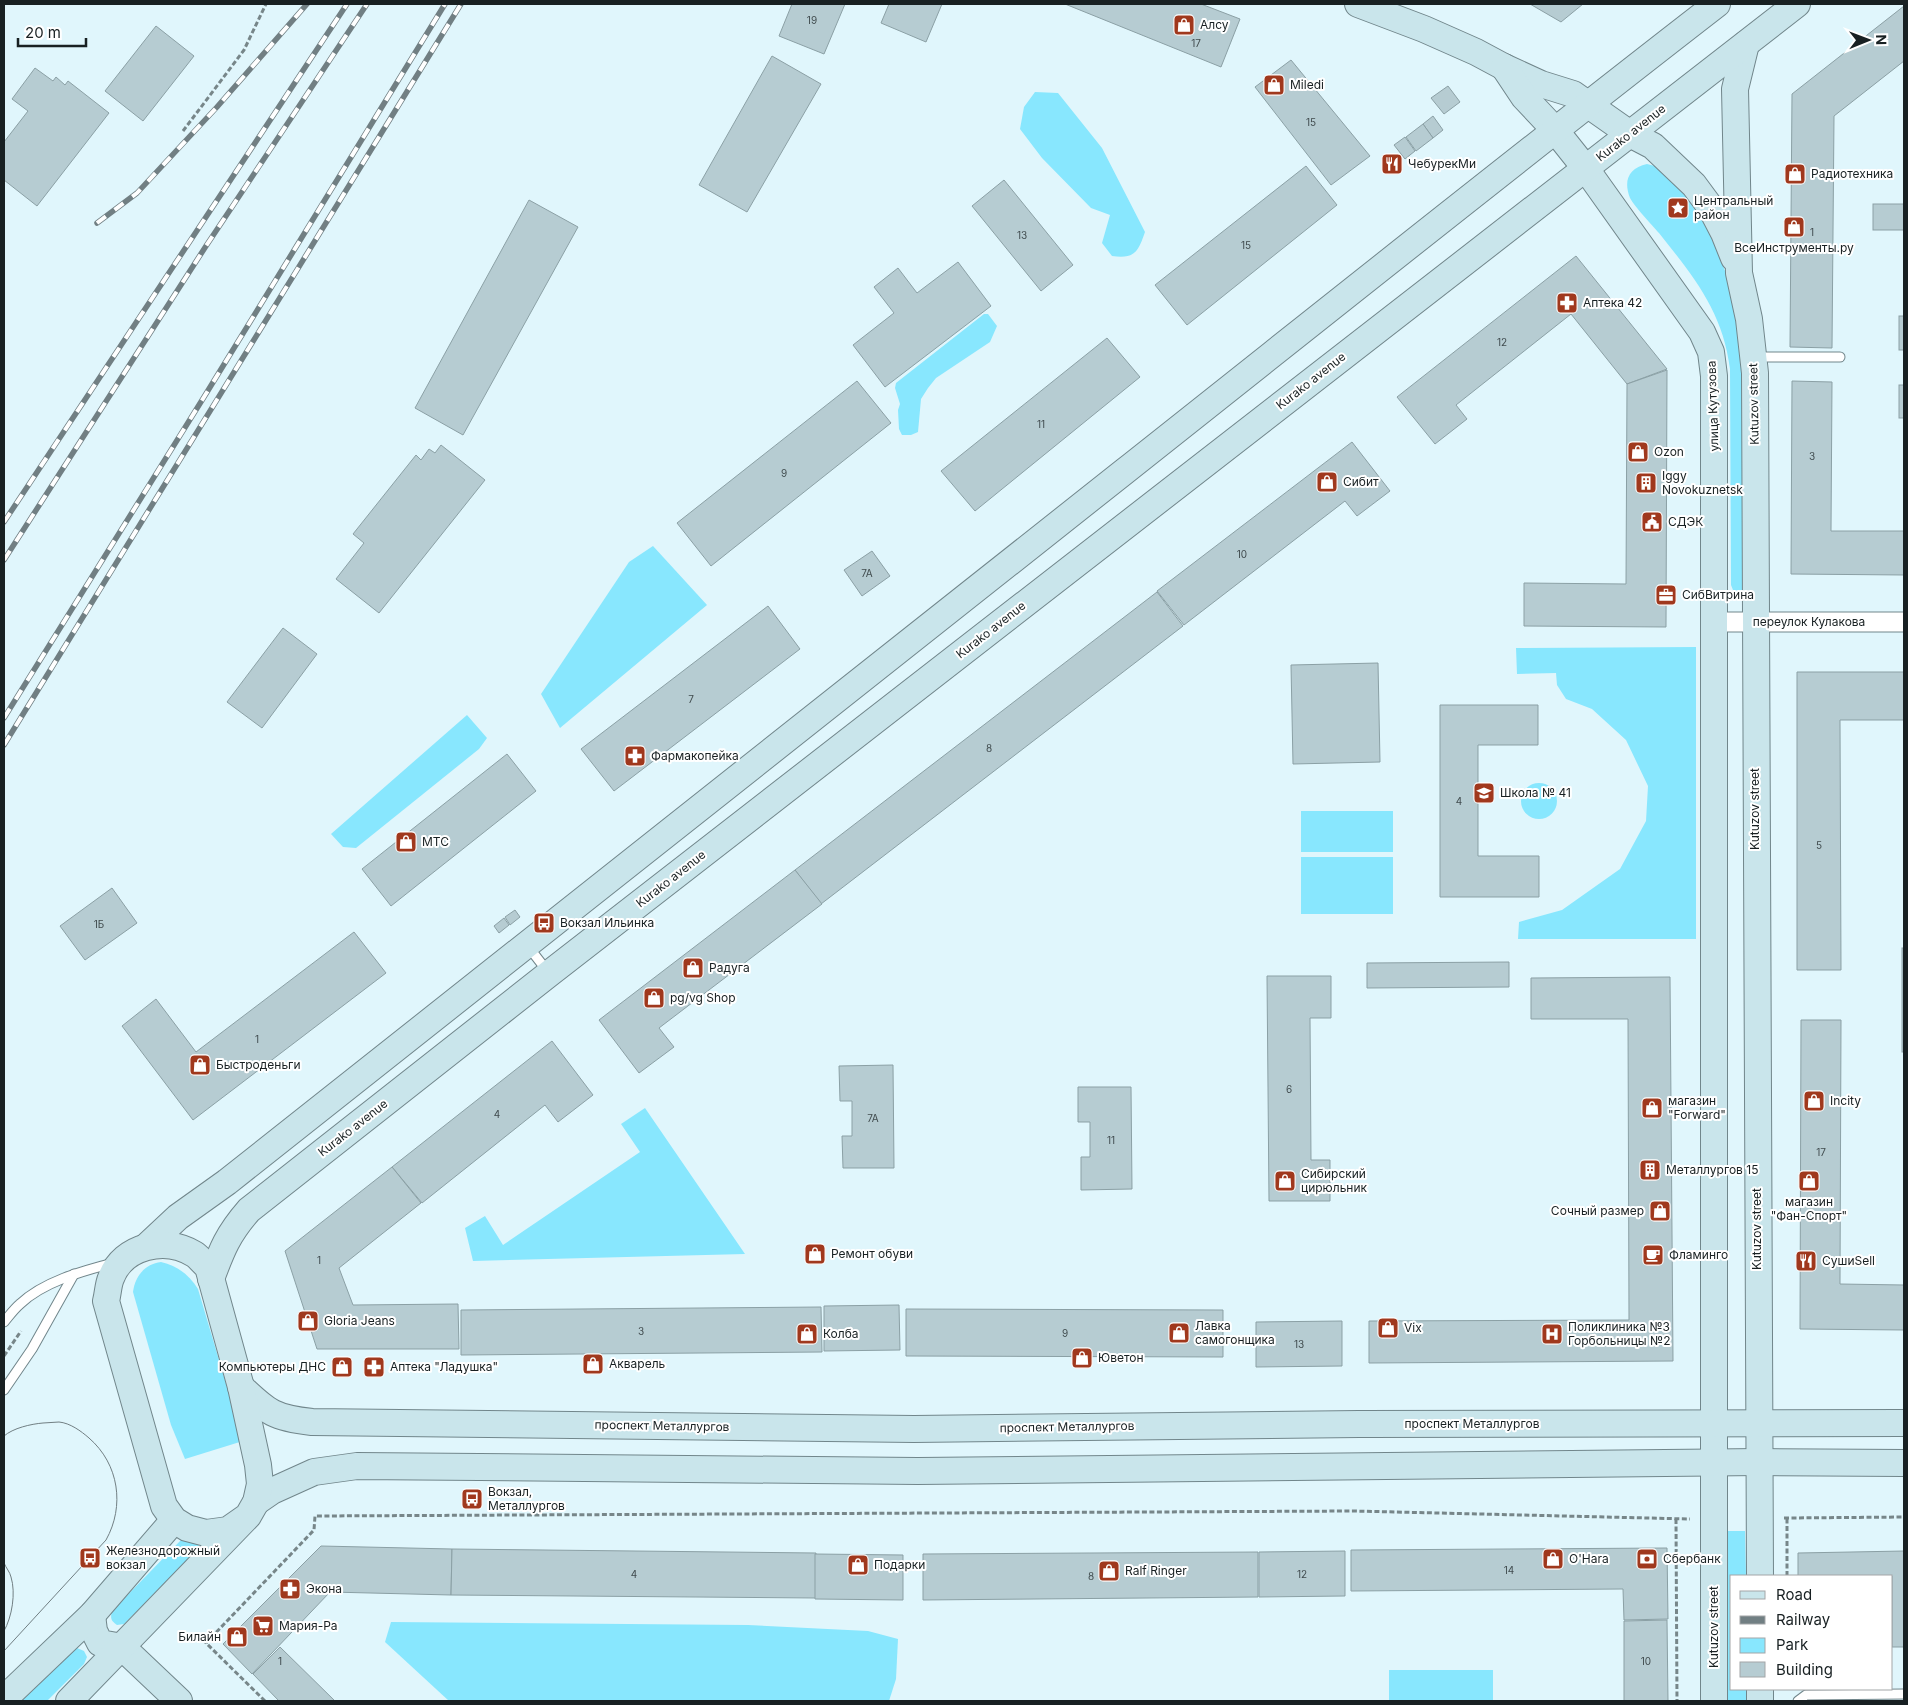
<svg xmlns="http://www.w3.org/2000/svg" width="1908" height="1705" font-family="Inter,sans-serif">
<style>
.green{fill:#88e7fe}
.building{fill:#b6ccd2;stroke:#8ba0a5}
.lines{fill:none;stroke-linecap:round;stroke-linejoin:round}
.service-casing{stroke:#71868b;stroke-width:11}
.minor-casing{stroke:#71868b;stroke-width:21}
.secondary-casing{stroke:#71868b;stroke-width:28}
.path{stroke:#778689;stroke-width:3;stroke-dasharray:5 2.5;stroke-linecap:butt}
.service{stroke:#fff;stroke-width:9}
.minor{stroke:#fff;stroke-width:19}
.secondary{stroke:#c9e5eb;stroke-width:26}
.tram{stroke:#717f83;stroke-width:1}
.rail-casing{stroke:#717f83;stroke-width:5.5}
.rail{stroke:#fff;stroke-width:4;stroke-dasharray:11;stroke-linecap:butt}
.labels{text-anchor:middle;stroke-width:4;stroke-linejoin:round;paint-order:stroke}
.number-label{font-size:10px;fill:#404b4e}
.poi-label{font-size:12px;fill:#182022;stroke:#fff;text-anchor:start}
.street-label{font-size:12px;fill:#182022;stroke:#fff}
</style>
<rect width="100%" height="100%" fill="#e0f6fc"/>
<g class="green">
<path d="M1035 92 1058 93 1102 148 1145 232C1138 252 1135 259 1112 256L1102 243 1110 215 1091 208 1042 158 1020 129 1024 107Z"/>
<path d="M1647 164 1659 167 1677 184 1704 223 1715 246 1731 286 1742 329 1744 589 1739 592 1733 590 1731 585 1730 369C1723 312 1694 277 1659 233 1652 225 1634 206 1630 198 1623 180 1629 168 1647 164Z"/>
<path d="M984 314H988L997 326 990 342 936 378 928 388 921 399 918 432 911 435H902L899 429 898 410 900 404 895 388 896 383Z"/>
<path d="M653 546 707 605 560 728 541 694 629 562Z"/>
<path d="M1696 647V939H1518L1519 922 1562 910 1620 869 1646 821 1648 786 1626 740 1592 709 1566 699 1557 685 1556 673 1517 674 1516 648Z"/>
<path d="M467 715 487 738 479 749 356 848 343 847 331 834Z"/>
<circle cx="1539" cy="801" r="18"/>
<rect x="1301" y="811" width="92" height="41"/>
<rect x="1301" y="857" width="92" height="57"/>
<path d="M645 1108 745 1254 473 1261 465 1228 485 1216 503 1245 640 1152 621 1124Z"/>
<path d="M161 1262C178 1266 189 1275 198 1289L243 1441 185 1459 171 1425 133 1292C135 1276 145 1264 161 1262Z"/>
<path d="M1726 1531H1745L1746 1576H1732V1689H1747L1748 1701H1726Z"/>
<path d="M182 1539H197L199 1546 194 1553 124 1624 117 1625C111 1621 110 1618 112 1611Z"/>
<path d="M391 1622 748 1625 868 1631 898 1639 896 1679 889 1701H449L385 1642Z"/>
<path d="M77 1648 84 1651 87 1657 84 1664 47 1701H20L70 1650Z"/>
<rect x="1389" y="1670" width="104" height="31"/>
</g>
<g class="building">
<path d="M792 4H845L824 54 779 36Z"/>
<path d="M889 4H942L926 42 881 23Z"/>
<path d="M1065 4H1201L1240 19 1221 67Z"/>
<path d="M1530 4H1583L1561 22Z"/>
<path d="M1904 6V61L1834 116 1832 348 1790 347 1792 94Z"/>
<path d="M156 26 194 56 143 121 105 91Z"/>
<path d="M772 56 821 84 747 212 699 185Z"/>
<path d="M1291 60 1370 156 1331 185 1255 87Z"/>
<path d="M35 68 53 81 56 77 65 85 68 81 109 113 37 206 4 180V142L28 111 12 99Z"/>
<path d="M1448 86 1460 102 1444 114 1431 98Z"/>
<path d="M1433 116 1443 130 1433 138 1423 124Z"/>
<path d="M1423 124 1433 138 1416 151 1406 137Z"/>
<path d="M1405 137 1415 151 1405 159 1394 145Z"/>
<path d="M1306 166 1337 205 1187 325 1155 285Z"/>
<path d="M1004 180 1073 265 1041 291 972 206Z"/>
<path d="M529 200 578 227 463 435 415 408Z"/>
<rect x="1873" y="204" width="31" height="26"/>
<path d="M1576 256 1667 369 1627 384 1571 314 1456 405 1467 419 1435 444 1397 397Z"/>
<path d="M958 262 991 306 885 387 853 345 894 313 874 287 898 268 917 293Z"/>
<rect x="1899" y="316" width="5" height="34"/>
<path d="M1107 338 1140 377 975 511 941 471Z"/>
<path d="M1667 370 1666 627 1524 626V583L1626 584 1627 384Z"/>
<path d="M857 381 891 423 711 566 677 523Z"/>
<path d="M1792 381 1832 382 1831 531H1904V575L1791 574Z"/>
<rect x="1899" y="385" width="5" height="33"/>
<path d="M1352 442 1390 491 1357 516 1345 501 1184 625 1157 591Z"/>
<path d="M441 445 485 480 379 613 336 579 364 543 353 534 416 455 421 460 429 449 435 453Z"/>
<path d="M872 551 890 576 862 596 844 570Z"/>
<path d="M1157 592 1183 626 821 904 795 870Z"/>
<path d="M768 606 800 649 614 791 581 749Z"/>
<path d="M283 628 317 654 262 728 227 702Z"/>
<path d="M1378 663 1380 762 1293 764 1291 665Z"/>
<path d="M1797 672H1904V720H1840L1841 970H1797Z"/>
<path d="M1440 705H1538V745H1478V856H1539V897H1440Z"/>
<path d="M507 754 536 791 391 906 362 869Z"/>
<path d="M795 870 822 904 659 1028 674 1047 639 1073 599 1020Z"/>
<path d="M112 888 137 923 85 960 60 926Z"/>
<path d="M515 910 520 917 510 925 505 917Z"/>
<path d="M504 918 509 925 499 933 494 926Z"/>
<path d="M354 932 386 973 193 1120 122 1026 156 999 196 1052Z"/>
<rect x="1902" y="948" width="2" height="104"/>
<path d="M1509 962V987L1367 988V963Z"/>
<path d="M1267 976H1331V1018H1310L1311 1160H1330V1201H1269Z"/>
<path d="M1670 977 1673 1361 1369 1363V1321L1629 1320 1628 1019H1531V978Z"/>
<path d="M1801 1020H1841L1840 1284 1904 1285V1330L1800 1329Z"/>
<path d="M552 1041 593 1095 558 1122 545 1105 422 1203 392 1167Z"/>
<path d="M893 1065 894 1168H843L842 1136H852V1101H840L839 1066Z"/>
<path d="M1078 1087H1131L1132 1189 1081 1190V1157H1090V1122H1078Z"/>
<path d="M392 1167 421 1203 339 1268 353 1305 458 1304 459 1349H317L285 1251Z"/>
<path d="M899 1305 900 1350 824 1351V1306Z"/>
<path d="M821 1307 822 1352 461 1355V1310Z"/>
<path d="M906 1309 1223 1310V1357L906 1356Z"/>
<path d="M1342 1321V1366L1256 1367V1322Z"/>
<path d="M321 1546 452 1549 451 1595 330 1592 252 1674 223 1644Z"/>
<path d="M1667 1548 1668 1619 1624 1620 1623 1589 1351 1591V1550Z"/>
<path d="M452 1549 816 1553V1598L451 1595Z"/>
<path d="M1345 1551V1596L1259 1597V1552Z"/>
<path d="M1904 1551V1647H1892V1576H1798V1553Z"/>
<path d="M1258 1552V1597L923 1600V1554Z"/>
<path d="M815 1554 903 1555V1600L815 1599Z"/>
<path d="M1667 1620 1668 1701H1624V1621Z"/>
<path d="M280 1647 335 1701H279L253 1674Z"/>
</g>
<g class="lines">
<g class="service-casing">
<g id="service">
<path d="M1755 357H1840"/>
<path d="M527 945 548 972"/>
<path d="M4 1322C9 1316 14 1309 20 1304 43 1282 82 1271 113 1263"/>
<path d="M4 1390 32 1349 74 1274"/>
<path d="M1798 1701 1806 1695 1904 1694"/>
</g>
</g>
<g class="minor-casing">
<path id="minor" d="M1715 622H1904"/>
</g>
<g class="secondary-casing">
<g id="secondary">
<path d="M1358 4 1424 29 1476 52 1504 67 1541 84 1573 94 1630 134 1653 146 1694 185 1711 208 1724 233 1734 258"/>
<path d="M1746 44 1735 89 1739 273 1749 319 1755 373 1760 1576"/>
<path d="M1504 67 1524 97 1555 130 1586 169 1702 332 1711 352 1714 376V1701"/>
<path d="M147 1246 178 1217 227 1182C525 943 825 707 1125 471 1322 315 1518 158 1717 4"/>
<path d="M211 1279C222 1249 228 1234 249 1210L550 973 1797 4"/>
<path d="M241 1387C268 1413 275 1418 312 1422L914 1429 1359 1424 1904 1423"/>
<path d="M256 1502 272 1491 314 1472 357 1466 918 1471 1759 1462 1904 1463"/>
<path d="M92 1615 94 1631 100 1643 122 1647"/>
<path d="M122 1647 179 1701"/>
<path d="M1760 1689V1701"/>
<path d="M4 1699 92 1615 174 1520"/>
<path d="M69 1701 248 1516 256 1502 260 1484 258 1465 241 1387 208 1267C203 1263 199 1257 194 1254 165 1236 123 1246 111 1278 108 1285 108 1294 106 1301L164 1506 174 1520 187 1528 206 1533 228 1530 248 1516"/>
</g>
</g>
<g class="path">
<path d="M183 131 244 50 266 4"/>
<path d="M4 1356 21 1331"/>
<path d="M1784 1518 1904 1517"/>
<path d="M1676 1519 1677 1701"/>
<path d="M1787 1576V1518"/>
<path d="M265 1701 206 1643 314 1530 315 1516 1354 1511 1690 1519"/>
</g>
<use href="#service" class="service"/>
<use href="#minor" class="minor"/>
<use href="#secondary" class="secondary"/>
<g class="tram">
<path d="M4 1436C13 1428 31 1424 43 1423 48 1423 54 1422 59 1422 70 1423 81 1431 89 1438 119 1464 125 1506 106 1540L4 1651"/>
<path d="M4 1563C6 1568 10 1572 11 1577 16 1593 12 1617 4 1631"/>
</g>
<g class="rail-casing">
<g id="rail">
<path d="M97 223 137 193 217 107 307 4"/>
<path d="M4 522 347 4"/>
<path d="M4 560 206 246 367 4"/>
<path d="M4 718 204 397 445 4"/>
<path d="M4 745 461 4"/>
</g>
</g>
<use href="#rail" class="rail"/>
</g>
<defs>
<g id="shop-square" transform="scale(1.125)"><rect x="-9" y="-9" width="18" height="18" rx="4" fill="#a0381d" stroke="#fff"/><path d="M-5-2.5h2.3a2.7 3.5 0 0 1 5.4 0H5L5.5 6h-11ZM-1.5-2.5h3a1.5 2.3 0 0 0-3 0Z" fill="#fff"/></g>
<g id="restaurant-square" transform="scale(1.125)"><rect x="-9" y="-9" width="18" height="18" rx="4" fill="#a0381d" stroke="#fff"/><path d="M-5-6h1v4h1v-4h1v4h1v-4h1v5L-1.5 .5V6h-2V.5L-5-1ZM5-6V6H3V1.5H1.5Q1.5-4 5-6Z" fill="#fff"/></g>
<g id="sight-square" transform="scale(1.125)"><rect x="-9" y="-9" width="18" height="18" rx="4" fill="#a0381d" stroke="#fff"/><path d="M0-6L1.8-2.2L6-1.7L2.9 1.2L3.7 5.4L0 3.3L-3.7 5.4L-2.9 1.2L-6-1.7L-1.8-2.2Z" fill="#fff"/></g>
<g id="pharmacy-square" transform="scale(1.125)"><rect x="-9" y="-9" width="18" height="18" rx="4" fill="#a0381d" stroke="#fff"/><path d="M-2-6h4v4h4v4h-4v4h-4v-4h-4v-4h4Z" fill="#fff"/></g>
<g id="building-square" transform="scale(1.125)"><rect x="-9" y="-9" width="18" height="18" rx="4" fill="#a0381d" stroke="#fff"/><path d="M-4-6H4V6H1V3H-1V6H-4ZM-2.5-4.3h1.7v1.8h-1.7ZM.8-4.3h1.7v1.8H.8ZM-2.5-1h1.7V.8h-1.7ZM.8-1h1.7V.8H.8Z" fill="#fff"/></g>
<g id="civic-square" transform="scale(1.125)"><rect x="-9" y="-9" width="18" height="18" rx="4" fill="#a0381d" stroke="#fff"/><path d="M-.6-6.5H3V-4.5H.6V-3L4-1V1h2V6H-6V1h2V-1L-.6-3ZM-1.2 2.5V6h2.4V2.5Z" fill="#fff"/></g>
<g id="office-square" transform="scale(1.125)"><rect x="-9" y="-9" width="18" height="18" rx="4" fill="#a0381d" stroke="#fff"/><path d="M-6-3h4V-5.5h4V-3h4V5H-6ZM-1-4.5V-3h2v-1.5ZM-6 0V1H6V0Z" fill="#fff"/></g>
<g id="school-square" transform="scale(1.125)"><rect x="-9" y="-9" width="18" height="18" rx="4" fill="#a0381d" stroke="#fff"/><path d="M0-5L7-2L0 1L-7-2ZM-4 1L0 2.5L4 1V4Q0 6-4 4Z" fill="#fff"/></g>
<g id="bus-square" transform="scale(1.125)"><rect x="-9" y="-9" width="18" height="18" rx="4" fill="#a0381d" stroke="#fff"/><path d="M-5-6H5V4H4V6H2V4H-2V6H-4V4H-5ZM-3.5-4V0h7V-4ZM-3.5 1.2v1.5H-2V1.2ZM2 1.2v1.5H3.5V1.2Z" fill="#fff"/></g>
<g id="cafe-square" transform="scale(1.125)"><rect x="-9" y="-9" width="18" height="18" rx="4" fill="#a0381d" stroke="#fff"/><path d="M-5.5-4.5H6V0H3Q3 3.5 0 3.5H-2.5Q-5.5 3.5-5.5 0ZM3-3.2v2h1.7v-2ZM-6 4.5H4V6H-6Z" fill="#fff"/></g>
<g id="hospital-square" transform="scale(1.125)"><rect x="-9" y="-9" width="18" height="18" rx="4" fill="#a0381d" stroke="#fff"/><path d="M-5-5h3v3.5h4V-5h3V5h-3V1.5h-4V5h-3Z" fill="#fff"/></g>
<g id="bank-square" transform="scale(1.125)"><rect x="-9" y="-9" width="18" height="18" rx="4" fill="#a0381d" stroke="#fff"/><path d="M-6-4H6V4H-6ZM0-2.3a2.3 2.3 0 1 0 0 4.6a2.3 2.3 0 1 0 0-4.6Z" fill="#fff"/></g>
<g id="supermarket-square" transform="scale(1.125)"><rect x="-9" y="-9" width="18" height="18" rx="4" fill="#a0381d" stroke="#fff"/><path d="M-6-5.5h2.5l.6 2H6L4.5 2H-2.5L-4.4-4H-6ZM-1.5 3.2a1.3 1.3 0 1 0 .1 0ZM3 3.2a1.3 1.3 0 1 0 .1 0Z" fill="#fff"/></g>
</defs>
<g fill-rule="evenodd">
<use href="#shop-square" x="1184" y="25"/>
<use href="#shop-square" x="1274" y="85"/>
<use href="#restaurant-square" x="1392" y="164"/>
<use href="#shop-square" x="1795" y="174"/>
<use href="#sight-square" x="1678" y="208"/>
<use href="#shop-square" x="1794" y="227"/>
<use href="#pharmacy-square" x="1567" y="303"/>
<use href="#shop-square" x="1638" y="452"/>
<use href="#shop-square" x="1327" y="482"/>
<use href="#building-square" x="1646" y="483"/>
<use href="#civic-square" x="1652" y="522"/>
<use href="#office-square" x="1666" y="595"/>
<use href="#pharmacy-square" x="635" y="756"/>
<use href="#school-square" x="1484" y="793"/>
<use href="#shop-square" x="406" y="842"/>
<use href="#bus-square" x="544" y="923"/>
<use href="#shop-square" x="693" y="968"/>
<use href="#shop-square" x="654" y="998"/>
<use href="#shop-square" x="200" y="1065"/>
<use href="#shop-square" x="1814" y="1101"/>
<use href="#shop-square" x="1652" y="1108"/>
<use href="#building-square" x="1650" y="1170"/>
<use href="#shop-square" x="1285" y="1181"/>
<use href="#shop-square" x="1809" y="1181"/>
<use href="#shop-square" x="1660" y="1211"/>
<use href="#shop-square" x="815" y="1254"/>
<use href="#cafe-square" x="1653" y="1255"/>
<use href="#restaurant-square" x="1806" y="1261"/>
<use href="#shop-square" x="308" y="1321"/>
<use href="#shop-square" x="1388" y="1328"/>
<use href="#shop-square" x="1179" y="1333"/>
<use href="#shop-square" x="807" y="1334"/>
<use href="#hospital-square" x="1552" y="1334"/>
<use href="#shop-square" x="1082" y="1358"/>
<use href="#shop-square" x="593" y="1364"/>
<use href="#shop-square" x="342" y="1367"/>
<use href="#pharmacy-square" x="374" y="1367"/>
<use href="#bus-square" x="472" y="1499"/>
<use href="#bus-square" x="90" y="1558"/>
<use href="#shop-square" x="1553" y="1559"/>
<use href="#bank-square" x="1647" y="1559"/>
<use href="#shop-square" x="858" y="1565"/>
<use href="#shop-square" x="1109" y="1571"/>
<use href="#pharmacy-square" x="290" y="1589"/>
<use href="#supermarket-square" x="263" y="1626"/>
<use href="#shop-square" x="237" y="1637"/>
</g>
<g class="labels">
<g class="number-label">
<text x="812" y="24">19</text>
<text x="1196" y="47">17</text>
<text x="1311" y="126">15</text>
<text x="1812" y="236">1</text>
<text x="1022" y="239">13</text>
<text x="1246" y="249">15</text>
<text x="1502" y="346">12</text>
<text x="1041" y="428">11</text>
<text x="1812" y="460">3</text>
<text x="784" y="477">9</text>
<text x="1242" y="558">10</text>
<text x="867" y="577">7А</text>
<text x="691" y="703">7</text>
<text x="989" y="752">8</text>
<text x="1459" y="805">4</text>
<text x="1819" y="849">5</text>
<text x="99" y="928">1Б</text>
<text x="257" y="1043">1</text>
<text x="1289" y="1093">6</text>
<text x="497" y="1118">4</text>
<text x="873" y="1122">7А</text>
<text x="1111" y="1144">11</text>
<text x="1821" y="1156">17</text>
<text x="319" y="1264">1</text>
<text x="641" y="1335">3</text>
<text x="1065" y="1337">9</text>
<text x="1299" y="1348">13</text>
<text x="1509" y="1574">14</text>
<text x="634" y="1578">4</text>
<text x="1302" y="1578">12</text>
<text x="1091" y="1580">8</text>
<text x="280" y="1665">1</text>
<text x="1646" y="1665">10</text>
</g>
<g class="poi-label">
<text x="1200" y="29">Алсу</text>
<text x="1290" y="89">Miledi</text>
<text x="1408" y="168">ЧебурекМи</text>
<text x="1811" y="178">Радиотехника</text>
<text x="1694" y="205">Центральный<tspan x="1694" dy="14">район</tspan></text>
<text x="1794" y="252" text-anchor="middle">ВсеИнструменты.ру</text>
<text x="1583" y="307">Аптека 42</text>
<text x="1654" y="456">Ozon</text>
<text x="1662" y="480">Iggy<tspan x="1662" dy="14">Novokuznetsk</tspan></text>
<text x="1343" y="486">Сибит</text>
<text x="1668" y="526">СДЭК</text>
<text x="1682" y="599">СибВитрина</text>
<text x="651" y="760">Фармакопейка</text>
<text x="1500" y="797">Школа № 41</text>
<text x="422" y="846">МТС</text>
<text x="560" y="927">Вокзал Ильинка</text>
<text x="709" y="972">Радуга</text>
<text x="670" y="1002">pg/vg Shop</text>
<text x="216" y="1069">Быстроденьги</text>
<text x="1668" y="1105">магазин<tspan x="1668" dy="14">"Forward"</tspan></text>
<text x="1830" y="1105">Incity</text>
<text x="1666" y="1174">Металлургов 15</text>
<text x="1301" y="1178">Сибирский<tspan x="1301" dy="14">цирюльник</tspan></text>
<text x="1809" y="1206" text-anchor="middle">магазин<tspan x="1809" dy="14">"Фан-Спорт"</tspan></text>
<text x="1644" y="1215" text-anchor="end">Сочный размер</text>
<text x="831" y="1258">Ремонт обуви</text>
<text x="1669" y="1259">Фламинго</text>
<text x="1822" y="1265">СушиSell</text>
<text x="324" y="1325">Gloria Jeans</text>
<text x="1195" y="1330">Лавка<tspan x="1195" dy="14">самогонщика</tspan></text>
<text x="1568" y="1331">Поликлиника №3<tspan x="1568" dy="14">Горбольницы №2</tspan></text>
<text x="1404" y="1332">Vix</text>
<text x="823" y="1338">Колба</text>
<text x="1098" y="1362">Юветон</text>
<text x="609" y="1368">Акварель</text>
<text x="326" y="1371" text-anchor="end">Компьютеры ДНС</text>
<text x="390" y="1371">Аптека "Ладушка"</text>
<text x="488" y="1496">Вокзал,<tspan x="488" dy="14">Металлургов</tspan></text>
<text x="106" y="1555">Железнодорожный<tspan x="106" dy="14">вокзал</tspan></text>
<text x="1569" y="1563">O'Hara</text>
<text x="1663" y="1563">Сбербанк</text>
<text x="874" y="1569">Подарки</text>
<text x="1125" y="1575">Ralf Ringer</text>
<text x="306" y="1593">Экона</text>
<text x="279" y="1630">Мария-Ра</text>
<text x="221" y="1641" text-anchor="end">Билайн</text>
</g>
<g class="street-label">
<text transform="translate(1631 133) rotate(-38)" y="4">Kurako avenue</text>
<text transform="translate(1311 381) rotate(-38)" y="4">Kurako avenue</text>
<text transform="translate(1754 404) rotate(-91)" y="4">Kutuzov street</text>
<text transform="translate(1713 406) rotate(-92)" y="4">улица Кутузова</text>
<text x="1809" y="626">переулок Кулакова</text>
<text transform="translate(991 630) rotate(-38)" y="4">Kurako avenue</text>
<text transform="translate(1755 809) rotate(-90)" y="4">Kutuzov street</text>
<text transform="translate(671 879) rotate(-38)" y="4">Kurako avenue</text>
<text transform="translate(353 1128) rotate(-38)" y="4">Kurako avenue</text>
<text transform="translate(1757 1229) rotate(-90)" y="4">Kutuzov street</text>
<text x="1472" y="1428">проспект Металлургов</text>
<text transform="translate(662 1426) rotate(1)" y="4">проспект Металлургов</text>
<text transform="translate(1067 1427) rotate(-1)" y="4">проспект Металлургов</text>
<text transform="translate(1714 1627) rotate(-90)" y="4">Kutuzov street</text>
</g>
</g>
<rect width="1908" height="1705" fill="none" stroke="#182022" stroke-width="10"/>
<rect x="1730" y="1575" width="162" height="115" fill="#ffffff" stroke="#a3a6a7"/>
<rect x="1740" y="1591" width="25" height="8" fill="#c9e5eb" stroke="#a3a6a7"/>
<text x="1776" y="1600" font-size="15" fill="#182022">Road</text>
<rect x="1740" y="1616" width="25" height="8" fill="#717f83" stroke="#a3a6a7"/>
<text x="1776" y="1625" font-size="15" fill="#182022">Railway</text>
<rect x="1740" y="1638" width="25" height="15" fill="#88e7fe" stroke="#a3a6a7"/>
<text x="1776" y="1650" font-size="15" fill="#182022">Park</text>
<rect x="1740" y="1662" width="25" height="15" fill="#b6ccd2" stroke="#a3a6a7"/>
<text x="1776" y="1675" font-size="15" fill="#182022">Building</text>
<g transform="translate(1868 40) rotate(89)" stroke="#ffffff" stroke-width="4" paint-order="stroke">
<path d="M0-4L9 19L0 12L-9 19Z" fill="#182022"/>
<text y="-8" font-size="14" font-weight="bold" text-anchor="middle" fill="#182022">N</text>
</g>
<path d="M18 38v8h68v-8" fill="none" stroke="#182022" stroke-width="2.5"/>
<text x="25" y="38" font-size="15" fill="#182022" stroke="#ffffff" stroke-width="4" paint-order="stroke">20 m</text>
</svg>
